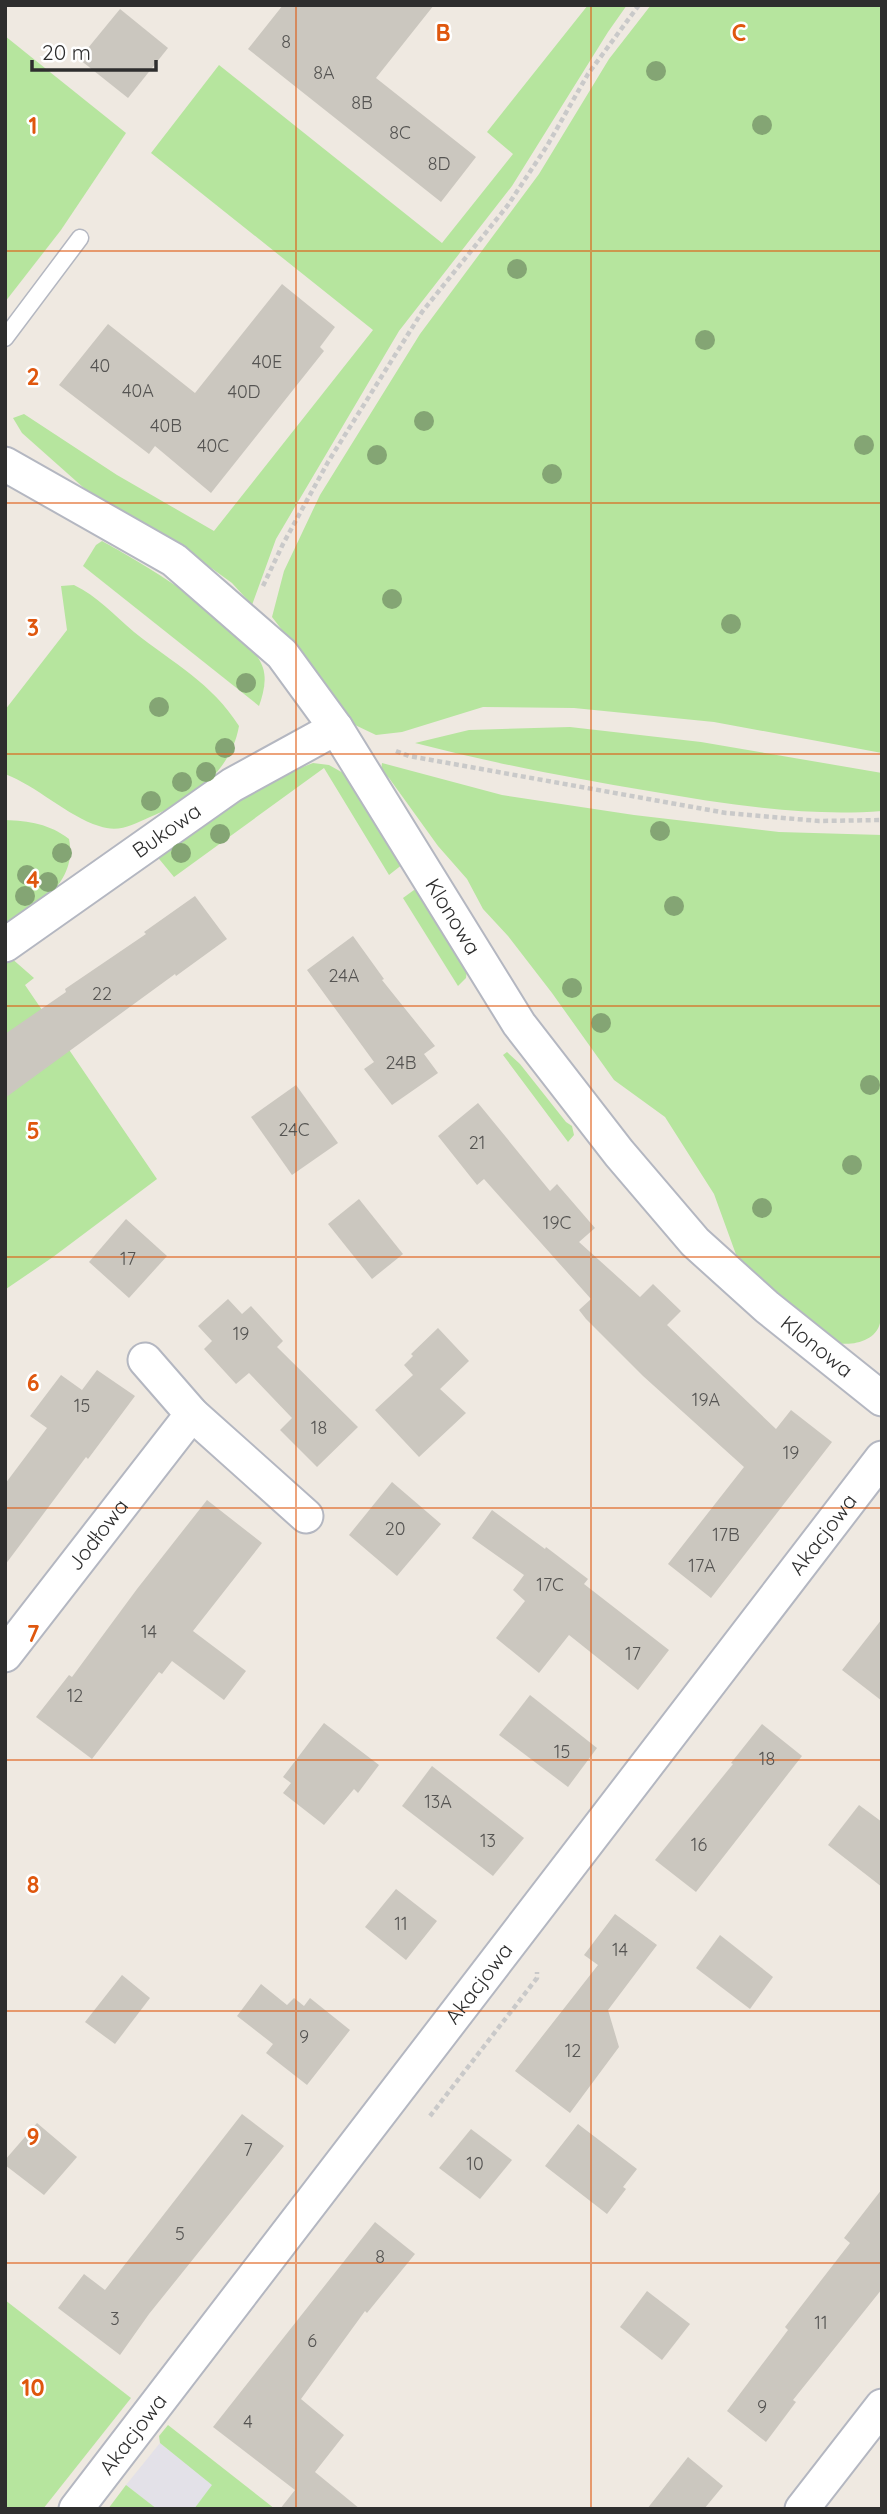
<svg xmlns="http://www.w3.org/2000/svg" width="887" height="2514" font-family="Quicksand,sans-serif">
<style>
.industrial{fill:#e3e1e8}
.green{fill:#b6e59e}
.building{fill:#cbc7bf}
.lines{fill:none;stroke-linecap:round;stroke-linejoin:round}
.service-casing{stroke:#b4b7c1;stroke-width:19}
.minor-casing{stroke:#b4b7c1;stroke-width:37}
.path{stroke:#c9c9c9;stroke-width:4.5;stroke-dasharray:5 3.5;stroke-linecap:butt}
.service{stroke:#fff;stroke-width:16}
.minor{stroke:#fff;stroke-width:33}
.tree{fill:#84a574}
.grid{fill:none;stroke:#df570e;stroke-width:2;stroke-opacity:0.55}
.labels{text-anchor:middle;stroke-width:5;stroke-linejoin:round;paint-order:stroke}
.number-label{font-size:18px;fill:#555452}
.street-label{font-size:21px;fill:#2e2e2e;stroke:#fff}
.grid-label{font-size:23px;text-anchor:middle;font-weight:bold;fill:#df570e;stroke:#fff;stroke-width:5;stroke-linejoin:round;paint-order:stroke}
</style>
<rect width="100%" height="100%" fill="#efe9e1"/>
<path class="industrial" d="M160 2443 213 2485 194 2509H157L126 2485Z"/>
<g class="green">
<path d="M588 5H627L608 32 512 186 399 331 276 539 252 605 232 583 178 544 85 489 22 433 13 418 24 414 117 475 214 531 373 330 151 153 219 65 442 243 513 154 487 132Z"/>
<path d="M651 5H882V753L714 722 574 708 483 707 402 732 376 735 355 725 272 617 284 571 320 495 420 334 539 174 609 59Z"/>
<path d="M5 36 126 133 61 230 5 302Z"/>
<path d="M102 541C142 563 249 626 263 668 267 681 263 694 259 706L83 566 96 545Z"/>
<path d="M74 585C97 596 114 615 134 632 173 663 212 683 239 726 231 772 191 800 150 817 132 825 119 833 99 826 67 816 37 786 5 774V710L67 630 61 586Z"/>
<path d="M570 727 701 742 882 773V811C804 817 725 804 649 791 570 778 492 763 415 743L469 730Z"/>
<path d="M313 763 329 765 345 774 403 864 389 875 324 768 174 877 155 854 272 779Z"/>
<path d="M382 763 502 795 634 815 779 832 882 835V1289C881 1299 883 1313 880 1323 876 1342 849 1347 833 1342L738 1260 714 1194 665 1117 614 1080 552 993 508 936 483 909 467 879 438 846 389 778 381 771Z"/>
<path d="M5 820C29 821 50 824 69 839 78 883 36 907 5 931Z"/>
<path d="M414 890 423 892 468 963 466 978 458 986 403 898Z"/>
<path d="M10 957 34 978 25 985 157 1179 53 1257 6 1289 5 960Z"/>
<path d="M507 1052 520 1064 566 1122 572 1126 574 1135 568 1142 503 1055Z"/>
<path d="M5 2300 131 2398 43 2509H5Z"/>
<path d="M168 2425 275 2509H194L212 2485 160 2443 159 2436Z"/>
<path d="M126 2485 157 2509H108Z"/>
</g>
<g class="building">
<path d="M283 5H434L376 78 476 157 441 202 248 49Z"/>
<path d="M120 9 168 48 128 98 79 59Z"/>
<path d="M282 284 335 327 320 347 324 351 211 493 155 446 149 454 59 385 108 324 195 393Z"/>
<path d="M195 896 227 939 176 976 175 974 5 1098V1034L66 992 65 989 146 934 144 932Z"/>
<path d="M353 936 384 979 382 980 435 1046 424 1054 438 1073 392 1105 364 1069 374 1062 307 970Z"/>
<path d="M296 1085 338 1143 292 1175 251 1117Z"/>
<path d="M478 1103 550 1191 557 1184 595 1228 579 1242 640 1297 653 1284 681 1311 667 1325 776 1429 791 1410 832 1442 711 1598 668 1564 744 1467 643 1376 586 1319 579 1310 591 1299 484 1179 477 1185 438 1136Z"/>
<path d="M359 1199 403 1254 372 1279 328 1224Z"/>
<path d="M126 1219 167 1256 129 1298 89 1262Z"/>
<path d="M228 1299 242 1314 251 1306 283 1341 277 1347 358 1427 317 1467 280 1430 292 1418 249 1373 236 1384 204 1349 212 1341 198 1326Z"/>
<path d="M438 1328 469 1361 440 1389 466 1413 419 1457 375 1410 413 1375 404 1365 413 1356 411 1354Z"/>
<path d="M97 1370 135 1396 88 1459 86 1457 5 1565V1484L47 1428 30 1416 61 1375 82 1390Z"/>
<path d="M392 1482 441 1524 397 1576 349 1535Z"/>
<path d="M207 1500 262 1543 193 1631 246 1671 224 1700 172 1661 162 1674 159 1672 92 1759 36 1717 69 1675 72 1677 137 1589Z"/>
<path d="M492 1510 545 1549 546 1547 588 1579 584 1584 669 1650 638 1690 569 1635 539 1673 496 1638 525 1601 513 1590 524 1575 472 1538Z"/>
<path d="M882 1619V1701L842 1670Z"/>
<path d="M530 1695 597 1748 568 1787 499 1735Z"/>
<path d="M324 1723 379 1765 358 1793 354 1789 324 1825 283 1793 291 1783 283 1777Z"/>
<path d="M762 1724 802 1756 696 1892 655 1860 733 1764 731 1763Z"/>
<path d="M432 1766 524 1838 493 1876 402 1806Z"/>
<path d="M859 1805 882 1822V1887L828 1845Z"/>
<path d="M396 1889 437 1921 406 1960 365 1927Z"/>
<path d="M615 1914 657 1945 608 2010 619 2047 570 2113 515 2071 598 1965 584 1955Z"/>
<path d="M720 1935 773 1977 750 2009 696 1968Z"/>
<path d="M122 1975 150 1998 115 2044 85 2022Z"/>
<path d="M261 1984 287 2005 294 1998 304 2006 310 1998 350 2030 307 2085 266 2053 273 2044 237 2016Z"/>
<path d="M242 2114 284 2146 149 2314 120 2355 58 2308 84 2274 105 2290Z"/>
<path d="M37 2123 77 2157 44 2195 5 2165V2160Z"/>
<path d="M578 2124 637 2169 623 2187 626 2189 607 2214 545 2166Z"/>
<path d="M471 2129 512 2160 480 2199 439 2168Z"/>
<path d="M882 2189V2289L793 2400 796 2402 766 2442 727 2411 788 2330 785 2327 850 2243 844 2238Z"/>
<path d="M375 2222 415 2254 367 2313 365 2311 301 2399 344 2435 315 2472 360 2509H280L295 2490 213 2427Z"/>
<path d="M647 2291 690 2324 662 2360 620 2327Z"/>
<path d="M688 2457 723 2486 704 2509H647Z"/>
</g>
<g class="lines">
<g class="service-casing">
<path id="service" d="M5 338 80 238"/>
</g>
<g class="minor-casing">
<g id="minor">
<path id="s1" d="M5 464 174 560 282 654 336 728 519 1024 619 1153 695 1242 767 1307 882 1399"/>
<path id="s2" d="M5 945 232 785 336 728"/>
<path d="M145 1360 192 1414 306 1516"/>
<path id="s3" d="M5 1655 192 1414"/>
<path id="s4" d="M76 2509 882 1458"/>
<path d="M802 2509 882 2406"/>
</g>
</g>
<g class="path">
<path d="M263 586 283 544 328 462 422 312 508 205 547 146 588 74 639 5"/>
<path d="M396 751 409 756 726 813 819 821 882 820"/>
<path d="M430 2116 537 1978V1972"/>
</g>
<use href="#service" class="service"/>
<use href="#minor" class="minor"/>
</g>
<g class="tree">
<circle cx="656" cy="71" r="10"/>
<circle cx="762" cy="125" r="10"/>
<circle cx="517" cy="269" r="10"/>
<circle cx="705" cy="340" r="10"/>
<circle cx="424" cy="421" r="10"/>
<circle cx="864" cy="445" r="10"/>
<circle cx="377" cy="455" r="10"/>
<circle cx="552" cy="474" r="10"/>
<circle cx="392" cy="599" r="10"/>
<circle cx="731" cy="624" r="10"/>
<circle cx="246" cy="683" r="10"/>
<circle cx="159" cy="707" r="10"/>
<circle cx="225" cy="748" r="10"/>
<circle cx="206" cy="772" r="10"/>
<circle cx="182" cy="782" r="10"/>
<circle cx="151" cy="801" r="10"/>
<circle cx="660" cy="831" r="10"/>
<circle cx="220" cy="834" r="10"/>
<circle cx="62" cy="853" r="10"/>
<circle cx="181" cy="853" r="10"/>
<circle cx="27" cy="875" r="10"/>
<circle cx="48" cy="882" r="10"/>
<circle cx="25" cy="896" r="10"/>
<circle cx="674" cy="906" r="10"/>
<circle cx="572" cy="988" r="10"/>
<circle cx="601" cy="1023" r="10"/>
<circle cx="870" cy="1085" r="10"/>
<circle cx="852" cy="1165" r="10"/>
<circle cx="762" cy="1208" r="10"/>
</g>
<path class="grid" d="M296 5V2509M591 5V2509M5 251H882M5 503H882M5 754H882M5 1006H882M5 1257H882M5 1508H882M5 1760H882M5 2011H882M5 2263H882"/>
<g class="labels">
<g class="number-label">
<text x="286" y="48">8</text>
<text x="324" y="79">8A</text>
<text x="362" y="109">8B</text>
<text x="400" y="139">8C</text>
<text x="439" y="170">8D</text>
<text x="267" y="368">40E</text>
<text x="100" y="372">40</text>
<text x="138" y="397">40A</text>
<text x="244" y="398">40D</text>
<text x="166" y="432">40B</text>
<text x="213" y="452">40C</text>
<text x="344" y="982">24A</text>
<text x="102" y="1000">22</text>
<text x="401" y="1069">24B</text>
<text x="294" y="1136">24C</text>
<text x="477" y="1149">21</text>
<text x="557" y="1229">19C</text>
<text x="128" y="1265">17</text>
<text x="241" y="1340">19</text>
<text x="706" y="1406">19A</text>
<text x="82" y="1412">15</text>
<text x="319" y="1434">18</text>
<text x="791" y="1459">19</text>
<text x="395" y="1535">20</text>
<text x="726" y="1541">17B</text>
<text x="702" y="1572">17A</text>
<text x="550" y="1591">17C</text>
<text x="149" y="1638">14</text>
<text x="633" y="1660">17</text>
<text x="75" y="1702">12</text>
<text x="562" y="1758">15</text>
<text x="767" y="1765">18</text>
<text x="438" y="1808">13A</text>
<text x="488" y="1847">13</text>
<text x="699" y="1851">16</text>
<text x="401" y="1930">11</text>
<text x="620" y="1956">14</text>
<text x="304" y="2043">9</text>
<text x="573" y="2057">12</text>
<text x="248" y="2156">7</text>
<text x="475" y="2170">10</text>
<text x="180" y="2240">5</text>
<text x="380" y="2263">8</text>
<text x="115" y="2325">3</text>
<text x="821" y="2329">11</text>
<text x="312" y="2347">6</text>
<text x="762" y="2413">9</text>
<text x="248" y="2428">4</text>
</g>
<g class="street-label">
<text dy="7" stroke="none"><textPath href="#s2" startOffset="198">Bukowa</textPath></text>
<text dy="7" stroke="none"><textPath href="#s1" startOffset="651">Klonowa</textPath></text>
<text dy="7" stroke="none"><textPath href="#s1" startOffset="1218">Klonowa</textPath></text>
<text dy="7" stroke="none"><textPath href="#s4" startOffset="1228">Akacjowa</textPath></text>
<text dy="7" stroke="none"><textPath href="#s3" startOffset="152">Jodłowa</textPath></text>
<text dy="7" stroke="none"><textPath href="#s4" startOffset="662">Akacjowa</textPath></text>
<text dy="7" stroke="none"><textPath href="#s4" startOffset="94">Akacjowa</textPath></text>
</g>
</g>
<g class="grid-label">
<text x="443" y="41">B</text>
<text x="739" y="41">C</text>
<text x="33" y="134">1</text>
<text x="33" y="385">2</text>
<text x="33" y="636">3</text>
<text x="33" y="888">4</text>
<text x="33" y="1139">5</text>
<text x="33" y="1391">6</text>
<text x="33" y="1642">7</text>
<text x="33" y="1893">8</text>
<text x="33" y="2145">9</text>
<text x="33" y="2396">10</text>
</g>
<rect width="887" height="2514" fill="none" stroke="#2e2e2e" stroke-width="14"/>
<path d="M32 60v10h124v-10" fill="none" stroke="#2e2e2e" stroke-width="3.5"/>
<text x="42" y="60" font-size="21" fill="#2e2e2e" stroke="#ffffff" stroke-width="5" paint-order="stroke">20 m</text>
</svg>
